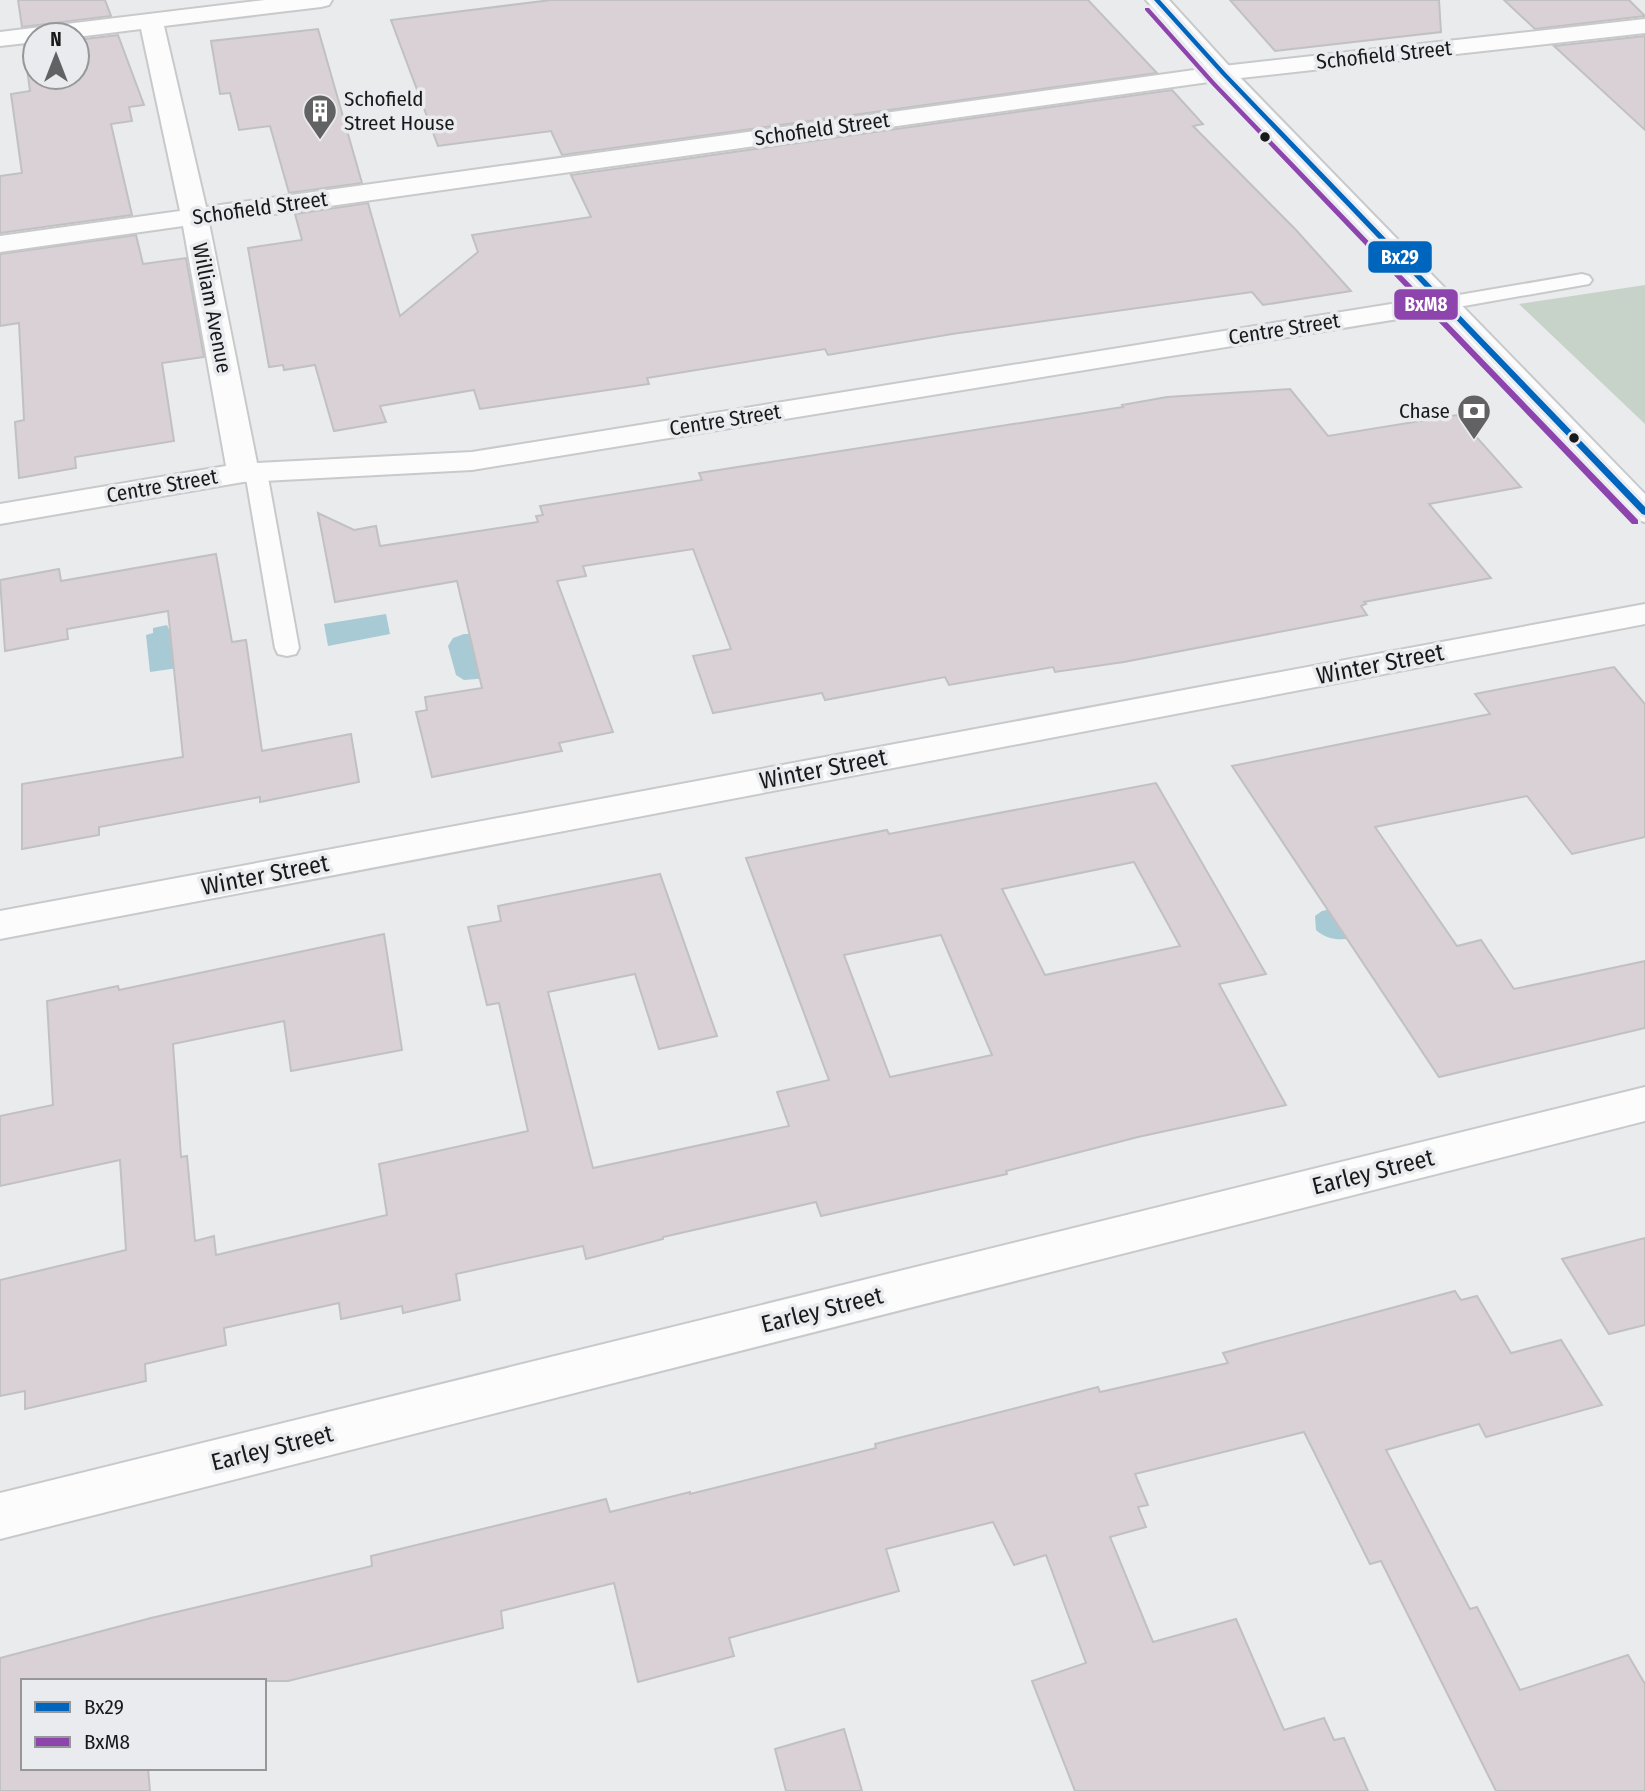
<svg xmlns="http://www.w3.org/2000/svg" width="1645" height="1791" font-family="'Fira Sans Condensed',sans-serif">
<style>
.green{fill:#c7d2c9}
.water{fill:#a7cad4}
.building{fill:#d9d1d5;stroke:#c1c1c2;stroke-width:2;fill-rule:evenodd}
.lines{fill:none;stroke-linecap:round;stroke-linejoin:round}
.service-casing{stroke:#c8c9cb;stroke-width:4}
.minor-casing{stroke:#c8c9cb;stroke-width:4}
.secondary-casing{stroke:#c8c9cb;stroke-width:4}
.service{fill:#fcfcfc;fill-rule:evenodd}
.minor{fill:#fcfcfc;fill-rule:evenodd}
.secondary{fill:#fcfcfc;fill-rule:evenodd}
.bus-1-casing{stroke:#e9ebee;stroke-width:6}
.bus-2-casing{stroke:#e9ebee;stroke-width:6}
.bus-1{fill:#0065bd;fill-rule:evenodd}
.bus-2{fill:#8e44ad;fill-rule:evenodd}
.bus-dot{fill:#18191a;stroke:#e9ebee;stroke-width:2.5}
.labels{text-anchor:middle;stroke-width:7;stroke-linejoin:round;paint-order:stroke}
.far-street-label{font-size:21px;fill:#18191a;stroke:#e9ebee}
.far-poi-label{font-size:21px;fill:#18191a;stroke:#e9ebee;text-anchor:start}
.street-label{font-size:24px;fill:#18191a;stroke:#e9ebee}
.line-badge{stroke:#e9ebee;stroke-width:2.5}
.badge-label{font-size:19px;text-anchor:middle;font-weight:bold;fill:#fff}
</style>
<rect width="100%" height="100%" fill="#eaebed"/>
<path class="green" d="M1645 285V424L1519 304Z"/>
<g class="water">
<path d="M386 614 390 634 328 646 324 624Z"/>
<path d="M167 625 185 667 150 672 146 635 153 633V628Z"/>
<path d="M464 634H474L489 678 464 680 456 675 448 646 453 638Z"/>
<path d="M1370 900 1389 928C1365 934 1337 949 1316 930L1315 916 1322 911Z"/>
</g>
<g class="building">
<path d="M18 0H105L111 16 22 27Z"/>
<path d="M551 0H1088L1157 73 562 155 551 131 438 146 391 20Z"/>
<path d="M1230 0H1439L1441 32 1275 51Z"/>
<path d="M1504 0H1629L1645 16 1535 29Z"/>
<path d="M318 29 362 183 289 193 270 126 239 130 230 93 220 94 211 41Z"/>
<path d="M118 35 144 105 129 107 132 121 111 124 132 215 0 233V176L22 173 11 94 30 91 24 46 35 45V77H77V40Z"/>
<path d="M1645 36V130L1554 46Z"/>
<path d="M1172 90 1203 124 1193 126 1296 230 1351 291 1263 305 1252 292 952 334 828 355 825 349 647 378 649 384 480 409 474 390 380 406 386 422 334 431 315 365 284 370 283 365 269 367 248 248 302 240 295 214 368 203 400 316 478 252 472 235 591 217 571 175Z"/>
<path d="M136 235 143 264 186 258 204 357 162 363 174 441 75 457 76 468 19 478 15 422 24 420 19 323 0 326V254Z"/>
<path d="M1290 389 1328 436 1457 415 1521 487 1429 504 1491 578 1364 602 1366 604 1361 606 1367 615 1124 662 1055 672 1053 667 949 685 945 677 825 700 822 693 713 713 693 656 731 649 693 549 583 566 586 576 557 581 613 732 559 743 562 751 432 777 416 712 427 710 425 697 482 688 457 581 335 602 318 513 354 530 376 526 380 546 538 522 536 516 543 515 540 506 702 480 699 473 1123 407 1122 405 1167 397Z"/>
<path d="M216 554 232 642 246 640 262 751 351 734 359 782 260 802V797L99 827V835L22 849V784L183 757 168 611 67 629 68 639 5 651 0 580 59 569 61 581Z"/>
<path d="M1614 667 1645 704V837L1572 854 1527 796 1375 827 1457 946 1481 940 1514 989 1645 961V1028L1439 1077 1232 766 1490 714 1475 694Z"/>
<path d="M1156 783 1266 974 1219 984 1286 1105 1138 1137 1006 1171 1007 1174 821 1216 816 1202 663 1237V1239L586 1259 583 1246 456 1274 460 1300 403 1313 402 1306 341 1319 339 1303 224 1328 226 1345 145 1364 146 1381 25 1409V1391L0 1396V1280L126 1250 120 1160 0 1186V1116L53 1105 47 1001 118 986 119 990 384 934 402 1050 291 1071 284 1021 173 1044 181 1157 187 1156 195 1241 214 1236 216 1255 387 1215 379 1164 528 1131 499 1003 487 1005 468 927 501 921 498 906 660 874 717 1036 659 1049 635 974 548 992 593 1168 789 1126 777 1092 829 1080 746 858 887 830 889 834ZM1134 862 1180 946 1045 975 1002 889ZM941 935 992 1055 890 1077 844 955Z"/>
<path d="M1645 1238V1325L1609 1334 1562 1259Z"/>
<path d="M1455 1291 1461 1300 1477 1296 1511 1353 1561 1340 1602 1405 1486 1437 1479 1424 1386 1450 1470 1609 1477 1607 1520 1690 1628 1655 1645 1684V1791H1496L1381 1561 1370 1564 1304 1432 1135 1474 1148 1505 1138 1507 1146 1527 1110 1537 1153 1642 1236 1619 1284 1730 1324 1718 1334 1740 1344 1738 1368 1791H1075L1032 1681 1086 1663 1046 1555 1014 1565 993 1522 886 1549 899 1591 729 1638 734 1656 638 1682 614 1583 501 1611 503 1628 288 1681H23V1768H148L150 1791H0V1658L151 1618 372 1566 371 1556 606 1499 610 1512 690 1492V1494L876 1448 875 1444 1098 1387 1100 1392 1228 1363 1223 1353Z"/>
<path d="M844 1729 862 1791H786L775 1749Z"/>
</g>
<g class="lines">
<g class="service-casing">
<g id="service">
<path d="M1582 274 1589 276 1592 280 1589 284 1447 309 1440 307 1437 303 1440 299 1447 297Z"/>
<path d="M256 465 264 467 267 472 299 648 296 654 287 656 278 654 275 648 245 472 248 467Z"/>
</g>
</g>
<g class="minor-casing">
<g id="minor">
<path d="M265 0H332L329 5 321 7 164 26 206 207 1223 66 1645 19V33L1223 80 209 223 257 463 472 452 1447 295 1457 297 1461 303 1457 309 1447 311 472 470 243 482 0 524V504L226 466 183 226 0 252V236L180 211 141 29 77 37 35 35V42L0 46V32Z"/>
<path d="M1645 604V624L0 939V911Z"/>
<path d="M1645 1087V1121L0 1539V1493Z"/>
</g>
</g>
<g class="secondary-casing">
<path id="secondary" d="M1146 0H1169L1231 68 1645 494V522L1634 519 1437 309 1215 78Z"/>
</g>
<use href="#service" class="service"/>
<use href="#minor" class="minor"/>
<use href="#secondary" class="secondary"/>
<g class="bus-1-casing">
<path id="bus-1" d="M1154 0H1160L1225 72 1645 507V515L1642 514 1221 74Z"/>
</g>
<g class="bus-2-casing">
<path id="bus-2" d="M1145 8H1149L1215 82 1638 520V524H1632L1211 84 1145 10Z"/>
</g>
<use href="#bus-1" class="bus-1"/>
<use href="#bus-2" class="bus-2"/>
</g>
<defs>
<g id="building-pin" transform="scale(1.75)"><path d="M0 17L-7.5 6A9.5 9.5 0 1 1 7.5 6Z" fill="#626264" stroke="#e9ebee"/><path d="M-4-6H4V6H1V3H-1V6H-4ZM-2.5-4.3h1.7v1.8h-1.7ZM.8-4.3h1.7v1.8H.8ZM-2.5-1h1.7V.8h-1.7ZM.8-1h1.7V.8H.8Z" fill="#fff"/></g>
<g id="bank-pin" transform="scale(1.75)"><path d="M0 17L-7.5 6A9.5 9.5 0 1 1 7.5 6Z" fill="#626264" stroke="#e9ebee"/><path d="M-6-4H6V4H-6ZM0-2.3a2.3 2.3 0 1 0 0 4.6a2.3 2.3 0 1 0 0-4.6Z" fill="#fff"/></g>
</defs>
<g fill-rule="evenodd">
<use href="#building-pin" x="320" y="111"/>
<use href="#bank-pin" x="1474" y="411"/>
</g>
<g class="bus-dot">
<circle cx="1265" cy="137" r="6"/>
<circle cx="1574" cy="438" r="6"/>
</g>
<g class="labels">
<g class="far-street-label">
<text transform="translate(1384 55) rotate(-6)" y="7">Schofield Street</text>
<text transform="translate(822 129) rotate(-8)" y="7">Schofield Street</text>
<text transform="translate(260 208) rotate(-8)" y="7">Schofield Street</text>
<text transform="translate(212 308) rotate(79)" y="7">William Avenue</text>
<text transform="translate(1284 329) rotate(-9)" y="7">Centre Street</text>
<text transform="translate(725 420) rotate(-9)" y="7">Centre Street</text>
<text transform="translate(162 486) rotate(-10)" y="7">Centre Street</text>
</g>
<g class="far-poi-label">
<text x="344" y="106">Schofield<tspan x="344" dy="24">Street House</tspan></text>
<text x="1450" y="418" text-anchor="end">Chase</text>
</g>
<g class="street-label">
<text transform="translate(1380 664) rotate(-11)" y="8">Winter Street</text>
<text transform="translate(823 769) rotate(-11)" y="8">Winter Street</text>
<text transform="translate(265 875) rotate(-11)" y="8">Winter Street</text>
<text transform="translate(1373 1172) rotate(-14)" y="8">Earley Street</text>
<text transform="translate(822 1310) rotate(-14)" y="8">Earley Street</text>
<text transform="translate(272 1448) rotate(-14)" y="8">Earley Street</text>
</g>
</g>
<g class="line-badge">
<rect x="1367" y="240" width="66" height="34" rx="7" fill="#0065bd"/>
<rect x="1393" y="288" width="66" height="33" rx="7" fill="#8e44ad"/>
</g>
<g class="badge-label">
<text x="1400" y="264">Bx29</text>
<text x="1426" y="311">BxM8</text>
</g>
<rect x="21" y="1679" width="245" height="91" fill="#e9ebee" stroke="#959799" stroke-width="2"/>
<rect x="35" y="1702" width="35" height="10" fill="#0065bd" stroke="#959799" stroke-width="2"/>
<text x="84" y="1714" font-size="21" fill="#18191a">Bx29</text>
<rect x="35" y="1737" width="35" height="10" fill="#8e44ad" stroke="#959799" stroke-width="2"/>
<text x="84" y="1749" font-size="21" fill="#18191a">BxM8</text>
<g transform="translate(56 56)"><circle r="33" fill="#e9ebee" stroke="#959799" stroke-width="2"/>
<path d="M0-5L12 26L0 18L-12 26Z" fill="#626264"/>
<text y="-10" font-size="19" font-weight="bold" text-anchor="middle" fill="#18191a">N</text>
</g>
</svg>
